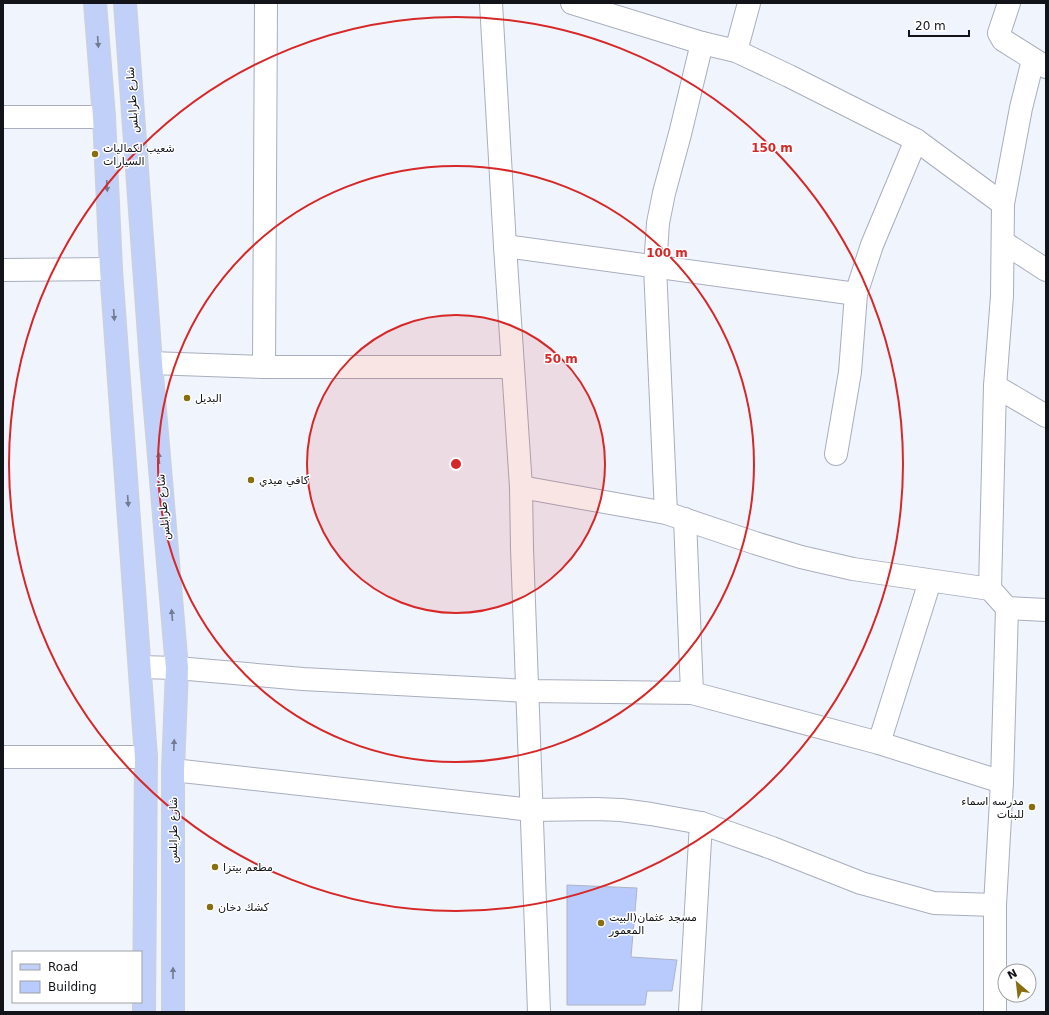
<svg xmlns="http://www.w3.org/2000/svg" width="1049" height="1015" font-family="'DejaVu Sans','Noto Naskh Arabic',sans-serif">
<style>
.building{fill:#b8cbfc;stroke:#aeb4c3}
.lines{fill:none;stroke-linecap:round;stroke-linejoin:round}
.minor-casing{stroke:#a8aebd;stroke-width:24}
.major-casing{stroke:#d0d0d1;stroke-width:24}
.minor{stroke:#fff;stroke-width:22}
.major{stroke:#c1d0f9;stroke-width:22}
.oneway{fill:#727b94}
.ring{fill:none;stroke:#d62828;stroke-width:2}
.poi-dot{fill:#876f0f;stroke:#fff;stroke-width:1.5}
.labels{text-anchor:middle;stroke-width:3;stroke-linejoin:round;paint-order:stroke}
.street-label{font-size:11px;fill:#121419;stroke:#fff}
.poi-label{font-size:11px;fill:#121419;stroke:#fff;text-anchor:start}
.centre{fill:#d62828;stroke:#fff;stroke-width:2}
.ring-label{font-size:12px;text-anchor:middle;font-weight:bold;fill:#d62828;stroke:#fff;stroke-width:3;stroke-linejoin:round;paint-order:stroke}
</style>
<rect width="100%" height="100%" fill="#f0f4fd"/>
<path class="building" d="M567 885 637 888 631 957 677 960 672 991H647L645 1005H567Z"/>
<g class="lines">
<g class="minor-casing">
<g id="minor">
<path d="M491 3 505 246 521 487 522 548 539 1012"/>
<path d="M572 3 702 43 736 51 789 76 916 140 1003 204"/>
<path d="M1009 3 999 33 1003 40 1046 67"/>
<path d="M736 51 749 3"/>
<path d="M3 117H104"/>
<path d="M1003 242 1046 270"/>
<path d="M505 246 856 294"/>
<path d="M3 270 111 269"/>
<path d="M151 363 264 367H513"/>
<path d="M264 367 266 3"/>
<path d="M995 386 1046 416"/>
<path d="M836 454 850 372 856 294 872 245 916 140"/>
<path d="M521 487 666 513 755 543 801 557 853 569 990 589"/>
<path d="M666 513 655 267 658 223 664 193 680 134 702 43"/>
<path d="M685 519 692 693"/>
<path d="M1007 608 1046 610"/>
<path d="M140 667 177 668 303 679 528 691 692 693 879 743 1002 782"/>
<path d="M879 743 930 581"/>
<path d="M3 757H146"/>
<path d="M173 770 532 810 596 809 621 810 651 814 701 823 772 848 861 883 934 903 995 905"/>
<path d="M690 1012 701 823"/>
<path d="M995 1012V905L1002 782 1007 608 990 589 995 386 1002 296 1003 204 1021 108 1033 60"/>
</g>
</g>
<g class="major-casing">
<g id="major">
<path d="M95 3 104 117 111 269 146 757 144 1012"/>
<path d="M125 3 151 363 177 668 173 770V1012"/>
</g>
</g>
<use href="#minor" class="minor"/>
<use href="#major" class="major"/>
</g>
<defs><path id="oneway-solid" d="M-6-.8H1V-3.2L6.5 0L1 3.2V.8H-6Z"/></defs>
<g class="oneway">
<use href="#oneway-solid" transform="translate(98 42) rotate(86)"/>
<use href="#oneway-solid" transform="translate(107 186) rotate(87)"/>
<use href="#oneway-solid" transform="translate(114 315) rotate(86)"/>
<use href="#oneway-solid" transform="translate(159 458) rotate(-95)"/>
<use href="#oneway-solid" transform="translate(128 501) rotate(86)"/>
<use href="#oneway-solid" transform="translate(172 615) rotate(-95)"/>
<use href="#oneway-solid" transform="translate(174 745) rotate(-88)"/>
<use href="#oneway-solid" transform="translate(173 973) rotate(-90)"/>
</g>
<circle cx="456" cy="464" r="149" fill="#d62828" fill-opacity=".12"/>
<g class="ring">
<circle cx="456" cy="464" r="149"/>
<circle cx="456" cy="464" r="298"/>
<circle cx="456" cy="464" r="447"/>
</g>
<g class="poi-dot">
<circle cx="95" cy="154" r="4"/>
<circle cx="187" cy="398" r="4"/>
<circle cx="251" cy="480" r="4"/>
<circle cx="1032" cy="807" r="4"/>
<circle cx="215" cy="867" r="4"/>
<circle cx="210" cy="907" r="4"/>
<circle cx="601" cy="923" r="4"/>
</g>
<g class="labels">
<g class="street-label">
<text transform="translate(132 100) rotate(-94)" y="4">شارع طرابلس</text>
<text transform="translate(163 507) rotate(-95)" y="4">شارع طرابلس</text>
<text transform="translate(173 830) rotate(-90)" y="4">شارع طرابلس</text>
</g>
<g class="poi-label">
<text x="103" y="152">شعيب لكماليات<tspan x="103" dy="13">السيارات</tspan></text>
<text x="195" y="402">البديل</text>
<text x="259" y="484">كافي ميدي</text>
<text x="1024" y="805" text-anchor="end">مدرسه اسماء<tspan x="1024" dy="13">للبنات</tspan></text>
<text x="223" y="871">مطعم بيتزا</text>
<text x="218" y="911">كشك دخان</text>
<text x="609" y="921">مسجد عثمان(البيت<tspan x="609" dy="13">المعمور</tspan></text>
</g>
</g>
<circle cx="456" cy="464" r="6" class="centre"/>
<g class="ring-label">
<text x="772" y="152">150 m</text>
<text x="667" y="257">100 m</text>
<text x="561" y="363">50 m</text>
</g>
<rect width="1049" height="1015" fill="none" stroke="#121419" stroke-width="8"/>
<rect x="12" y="951" width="130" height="52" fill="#ffffff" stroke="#a0a1a3"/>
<rect x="20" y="964" width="20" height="6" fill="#c1d0f9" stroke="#a0a1a3"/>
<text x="48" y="971" font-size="12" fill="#121419">Road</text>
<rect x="20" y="981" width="20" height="12" fill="#b8cbfc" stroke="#a0a1a3"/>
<text x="48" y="991" font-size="12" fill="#121419">Building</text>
<g transform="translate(1017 983) rotate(332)"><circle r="19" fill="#ffffff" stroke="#a0a1a3"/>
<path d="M0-3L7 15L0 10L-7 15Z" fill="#876f0f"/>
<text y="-6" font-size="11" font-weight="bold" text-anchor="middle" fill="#121419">N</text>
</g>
<path d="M909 30v6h60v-6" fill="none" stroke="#121419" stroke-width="2"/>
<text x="915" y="30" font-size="12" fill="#121419" stroke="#ffffff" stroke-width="3" paint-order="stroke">20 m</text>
</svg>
